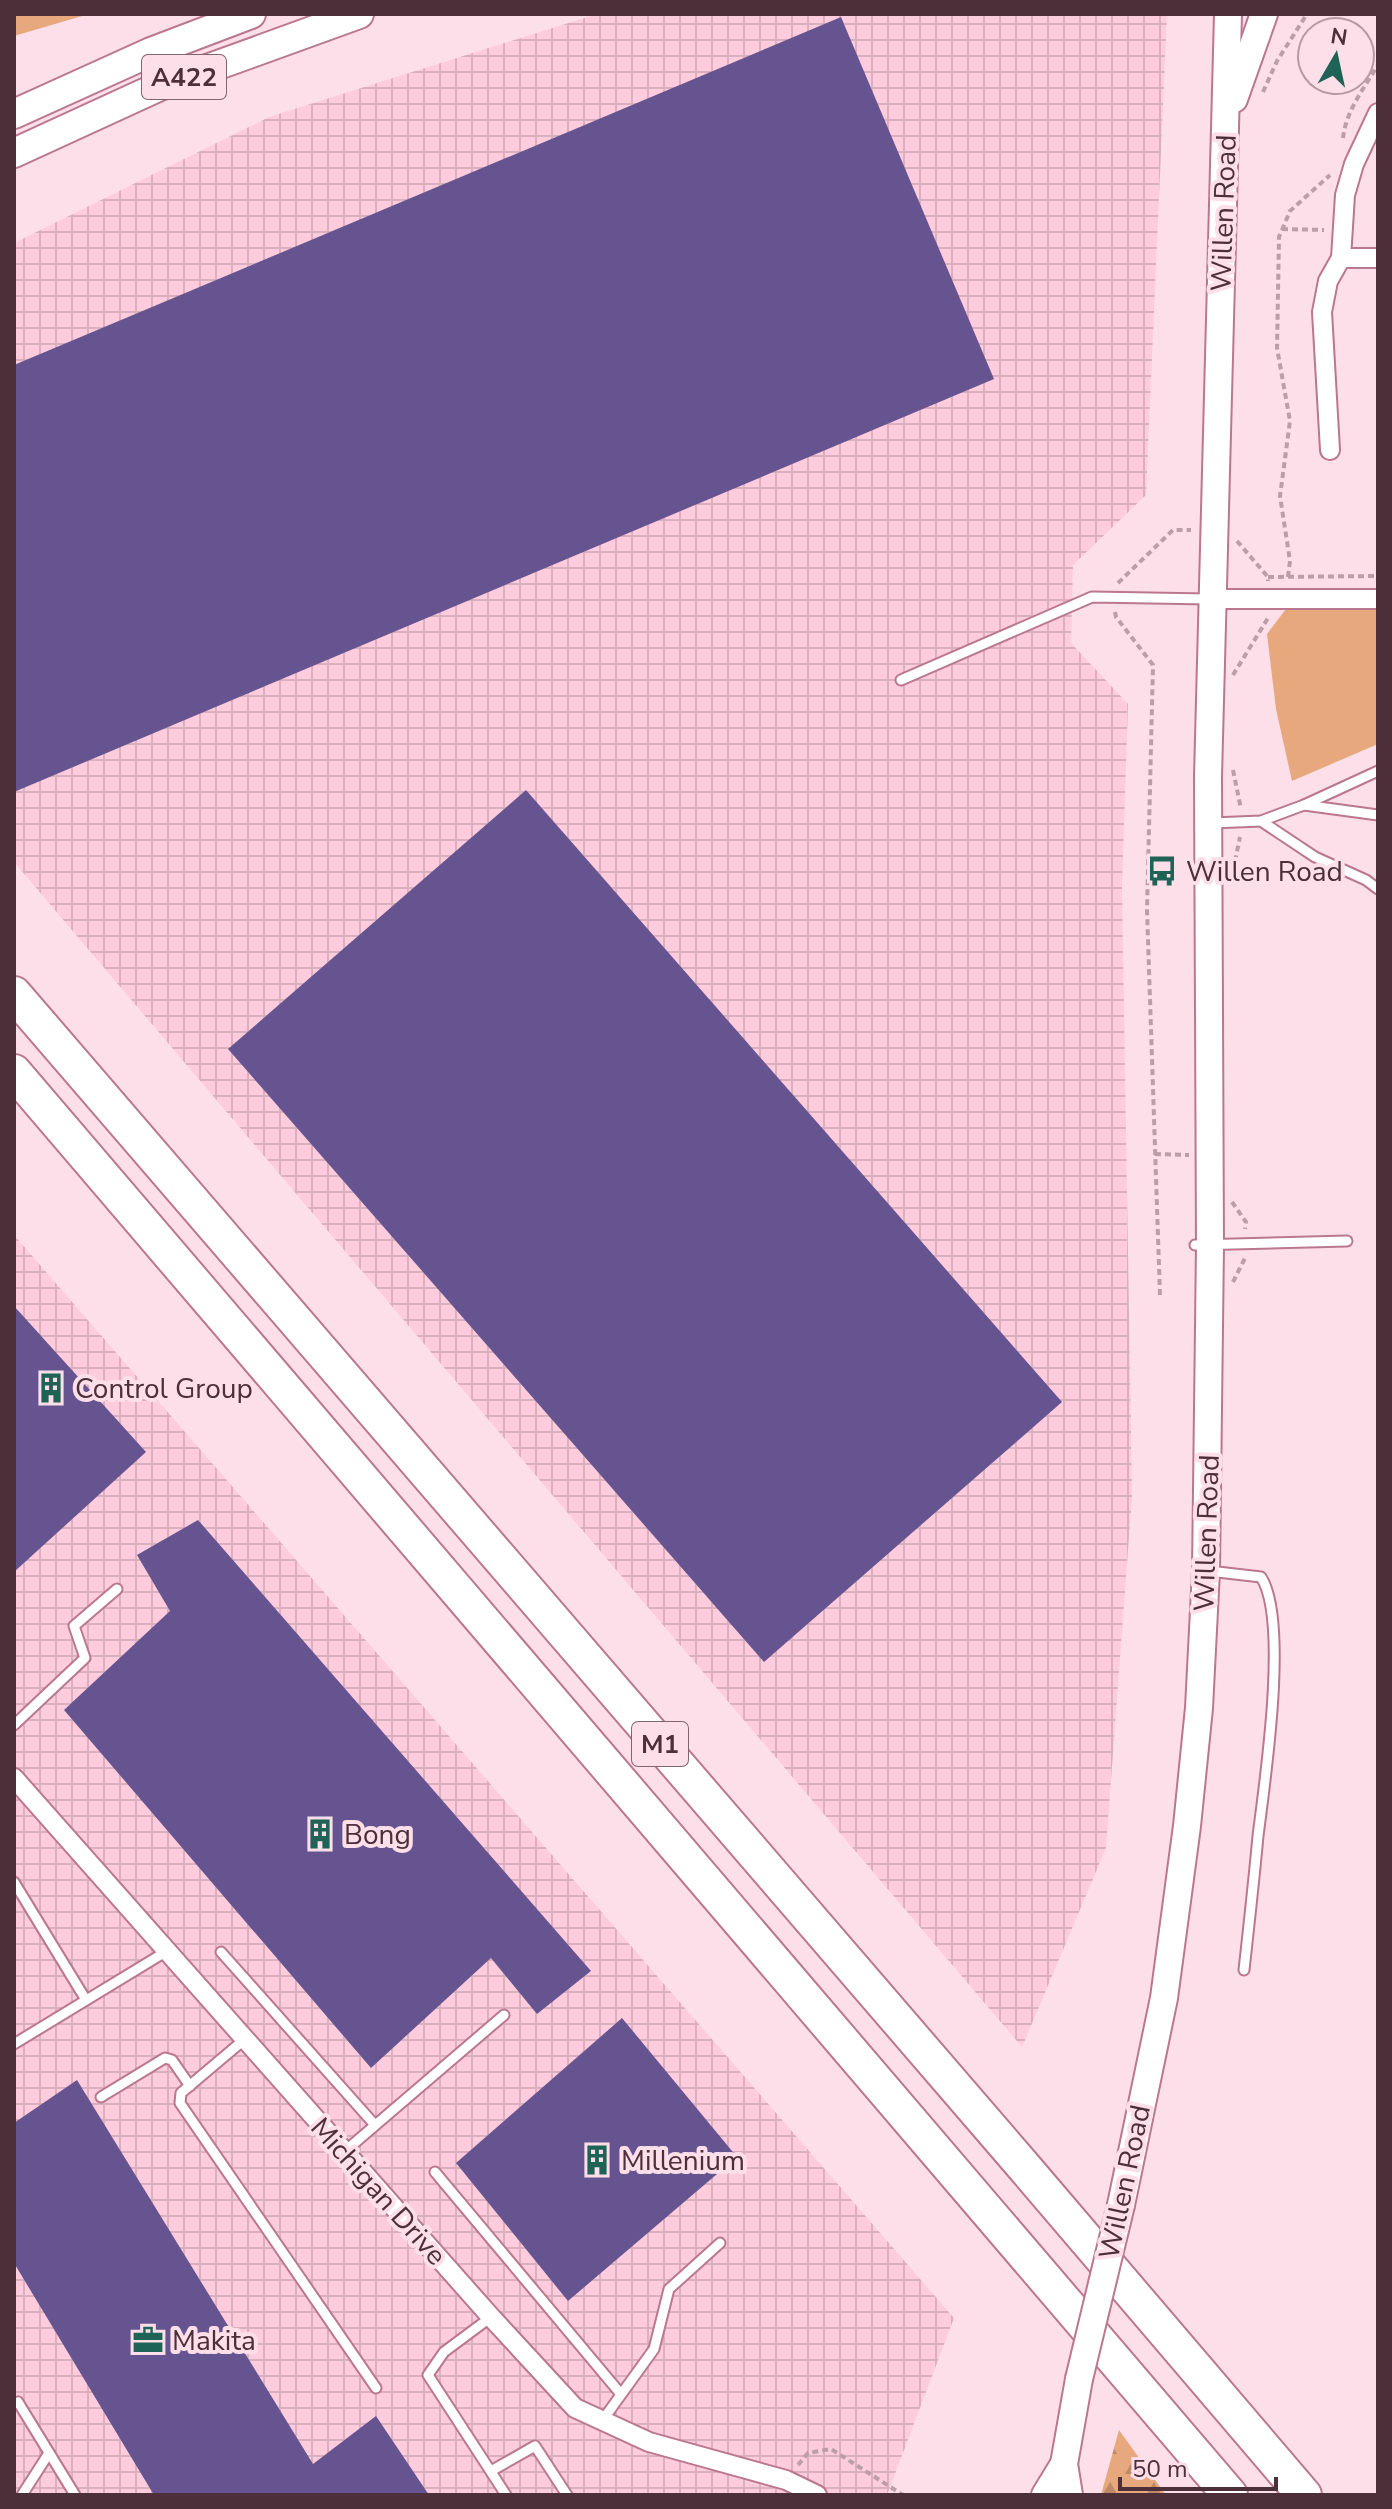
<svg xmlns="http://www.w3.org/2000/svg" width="1392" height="2509" font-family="'Nunito Sans',sans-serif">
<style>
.industrial{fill:url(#industrial-grid)}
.grass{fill:#e6a87c}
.forest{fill:url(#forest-firs)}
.building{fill:#665491}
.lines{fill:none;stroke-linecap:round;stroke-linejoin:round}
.lane-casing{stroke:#bb7790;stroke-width:13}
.street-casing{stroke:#bb7790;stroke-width:22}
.secondary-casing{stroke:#bb7790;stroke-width:30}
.primary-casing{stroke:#bb7790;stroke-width:32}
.highway-casing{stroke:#bb7790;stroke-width:38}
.path{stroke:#bb9ea8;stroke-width:4;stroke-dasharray:6 4;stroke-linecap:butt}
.lane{stroke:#fff;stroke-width:9}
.street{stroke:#fff;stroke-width:18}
.secondary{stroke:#fff;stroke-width:26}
.primary{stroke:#fff;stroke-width:28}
.highway{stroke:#fff;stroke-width:34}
.secondary-bridge-casing{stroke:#bb7790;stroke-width:30;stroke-linecap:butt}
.secondary-bridge{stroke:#fff;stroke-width:26}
.labels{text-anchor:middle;stroke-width:8;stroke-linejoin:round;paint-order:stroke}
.shield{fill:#fddfe9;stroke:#81646e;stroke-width:2}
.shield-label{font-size:26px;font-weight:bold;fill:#4c2f39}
.street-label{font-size:28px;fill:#4c2f39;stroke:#fddfe9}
.poi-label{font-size:28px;fill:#4c2f39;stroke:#fddfe9;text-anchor:start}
</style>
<defs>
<pattern id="industrial-grid" width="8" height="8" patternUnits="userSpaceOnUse" patternTransform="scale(2)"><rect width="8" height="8" fill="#feccdd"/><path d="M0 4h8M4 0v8" fill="none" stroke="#dbb0be"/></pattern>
<pattern id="forest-firs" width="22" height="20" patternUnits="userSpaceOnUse" patternTransform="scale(2)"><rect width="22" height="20" fill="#e6a87c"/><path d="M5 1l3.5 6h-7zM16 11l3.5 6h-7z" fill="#bd8967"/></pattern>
</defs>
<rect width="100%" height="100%" fill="#fddfe9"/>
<g class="industrial">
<path d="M597 14H1167L1146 495 1073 565 1071 643 1128 704 1122 887 1132 1496 1106 1848 1022 2047 14 862V243L269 117Z"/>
<path d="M14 1235 954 2318 887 2495H14Z"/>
</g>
<g class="grass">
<path d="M14 14H89L14 36Z"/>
<path d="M1378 605V744L1292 781 1276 709 1267 634 1286 609Z"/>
</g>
<path class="forest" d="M1119 2430 1166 2495H1101Z"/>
<g class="building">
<path d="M841 17 994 379 14 792V365Z"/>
<path d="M526 790 1062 1402 764 1662 228 1049Z"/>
<path d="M14 1306 146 1452 14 1572Z"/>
<path d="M198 1520 591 1971 537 2014 491 1958 371 2068 64 1710 170 1611 137 1555Z"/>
<path d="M622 2018 737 2157 568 2301 456 2163Z"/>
<path d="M77 2080 313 2464 376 2416 429 2495H154L14 2263V2123Z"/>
</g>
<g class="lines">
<g class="lane-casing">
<g id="lane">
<path d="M901 680 1092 597 1209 599"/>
<path d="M1304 805 1378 815"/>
<path d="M1261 821 1315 857 1366 880 1378 889"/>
<path d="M1212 823 1261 821 1304 805 1378 771"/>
<path d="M1195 1245 1347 1241"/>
<path d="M1209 1571 1261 1577C1289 1620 1265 1780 1258 1836 1254 1880 1249 1925 1244 1970"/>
<path d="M14 1725 85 1658 74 1626 117 1589"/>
<path d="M14 1882 86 2000"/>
<path d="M221 1952 375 2125"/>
<path d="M245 2039 181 2093 180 2103 376 2388"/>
<path d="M14 2044 167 1951"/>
<path d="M101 2097 165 2058 172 2060 190 2086"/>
<path d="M344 2152 504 2015"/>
<path d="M435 2172 620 2393"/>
<path d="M491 2317 444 2352 428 2375 506 2495"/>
<path d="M14 2404 18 2402 75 2495"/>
<path d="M602 2421 654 2349 669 2289 720 2243"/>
<path d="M491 2471 535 2446 567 2495"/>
<path d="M22 2495 49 2453"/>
</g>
</g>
<g class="street-casing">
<g id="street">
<path d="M1341 258 1345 195 1354 164 1378 113"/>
<path d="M1330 450 1322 312 1328 281 1341 258H1378"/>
<path d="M1212 599H1378"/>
<path d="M14 1778 491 2317 575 2408 649 2442 786 2480 817 2495"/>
</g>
</g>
<g class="secondary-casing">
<g id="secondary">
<path d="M1234 99 1264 14"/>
<path d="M1121 2205 1164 1998 1187 1826 1199 1708 1206 1571 1210 1245 1208 777 1228 14"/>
<path d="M1045 2495 1064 2464"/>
<path d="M1069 2495 1064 2464 1079 2379"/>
</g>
</g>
<g class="primary-casing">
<g id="primary">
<path d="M14 114 151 52 251 14"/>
<path d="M14 153 160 86 359 14"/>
</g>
</g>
<g class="highway-casing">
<g id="highway">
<path d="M14 994 1025 2168 1304 2495"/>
<path d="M14 1072 1230 2495"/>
</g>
</g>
<g class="path">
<path d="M1263 92 1277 61 1307 14"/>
<path d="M1343 138C1346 111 1364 88 1378 65"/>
<path d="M1282 229 1324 230"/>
<path d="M1237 541 1268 577V581"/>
<path d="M1268 577 1378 576"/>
<path d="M1288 577 1290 561 1280 496 1290 421 1277 348 1279 237 1290 211 1330 175"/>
<path d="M1118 583 1173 530H1191"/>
<path d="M1115 612 1116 617 1153 665 1147 910 1160 1296"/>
<path d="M1233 675 1268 618"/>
<path d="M1233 770 1241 809"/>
<path d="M1233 871 1240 837"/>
<path d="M1155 1154 1189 1155"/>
<path d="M1232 1202 1246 1222 1245 1229"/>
<path d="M1233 1282 1245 1258"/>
<path d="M798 2465 808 2453 831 2449 903 2495"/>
</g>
<use href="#lane" class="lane"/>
<use href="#street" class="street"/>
<use href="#secondary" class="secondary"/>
<use href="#primary" class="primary"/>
<use href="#highway" class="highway"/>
<g class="secondary-bridge-casing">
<path id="secondary-bridge" d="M1079 2379 1121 2205"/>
</g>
<use href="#secondary-bridge" class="secondary-bridge"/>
</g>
<defs>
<g id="bus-bare" transform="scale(2.4)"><path d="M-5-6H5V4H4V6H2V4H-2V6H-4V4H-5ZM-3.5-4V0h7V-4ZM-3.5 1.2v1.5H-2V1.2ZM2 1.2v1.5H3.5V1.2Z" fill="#1e6355" stroke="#fddfe9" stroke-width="2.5" paint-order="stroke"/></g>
<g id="building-bare" transform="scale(2.4)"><path d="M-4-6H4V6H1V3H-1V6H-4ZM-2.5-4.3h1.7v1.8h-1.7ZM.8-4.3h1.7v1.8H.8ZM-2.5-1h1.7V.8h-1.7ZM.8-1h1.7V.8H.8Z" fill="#1e6355" stroke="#fddfe9" stroke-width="2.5" paint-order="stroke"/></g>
<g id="office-bare" transform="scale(2.4)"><path d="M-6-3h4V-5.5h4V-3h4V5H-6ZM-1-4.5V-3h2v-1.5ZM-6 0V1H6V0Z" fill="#1e6355" stroke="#fddfe9" stroke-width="2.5" paint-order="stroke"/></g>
</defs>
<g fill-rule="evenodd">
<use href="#bus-bare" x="1162" y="871"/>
<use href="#building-bare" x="51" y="1388"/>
<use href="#building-bare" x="320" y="1834"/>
<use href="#building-bare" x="597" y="2160"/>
<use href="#office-bare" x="148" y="2340"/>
</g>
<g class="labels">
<g class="shield">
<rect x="142" y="55" width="84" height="44" rx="6"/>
<rect x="632" y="1722" width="56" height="44" rx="6"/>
</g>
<g class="shield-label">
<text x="184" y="86">A422</text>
<text x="660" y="1753">M1</text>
</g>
<g class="street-label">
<text transform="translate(1223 213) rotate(-88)" y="10">Willen Road</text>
<text transform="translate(1206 1533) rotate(-88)" y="10">Willen Road</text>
<text transform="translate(1124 2182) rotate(-78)" y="10">Willen Road</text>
<text transform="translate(379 2191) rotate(48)" y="10">Michigan Drive</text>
</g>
<g class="poi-label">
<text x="1186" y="881">Willen Road</text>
<text x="75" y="1398">Control Group</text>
<text x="344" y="1844">Bong</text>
<text x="621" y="2170">Millenium</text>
<text x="172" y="2350">Makita</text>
</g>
</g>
<rect width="1392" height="2509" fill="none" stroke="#4c2f39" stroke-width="32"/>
<g transform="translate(1336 56) rotate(9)"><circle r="38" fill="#fddfe9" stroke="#b699a3" stroke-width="2"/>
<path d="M0-6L14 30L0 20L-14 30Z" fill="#1e6355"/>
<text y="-12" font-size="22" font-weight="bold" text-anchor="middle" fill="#4c2f39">N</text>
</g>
<path d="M1120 2477v12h156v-12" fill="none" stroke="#4c2f39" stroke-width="4"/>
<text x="1132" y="2477" font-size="24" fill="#4c2f39" stroke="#fddfe9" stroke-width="6" paint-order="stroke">50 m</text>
</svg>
